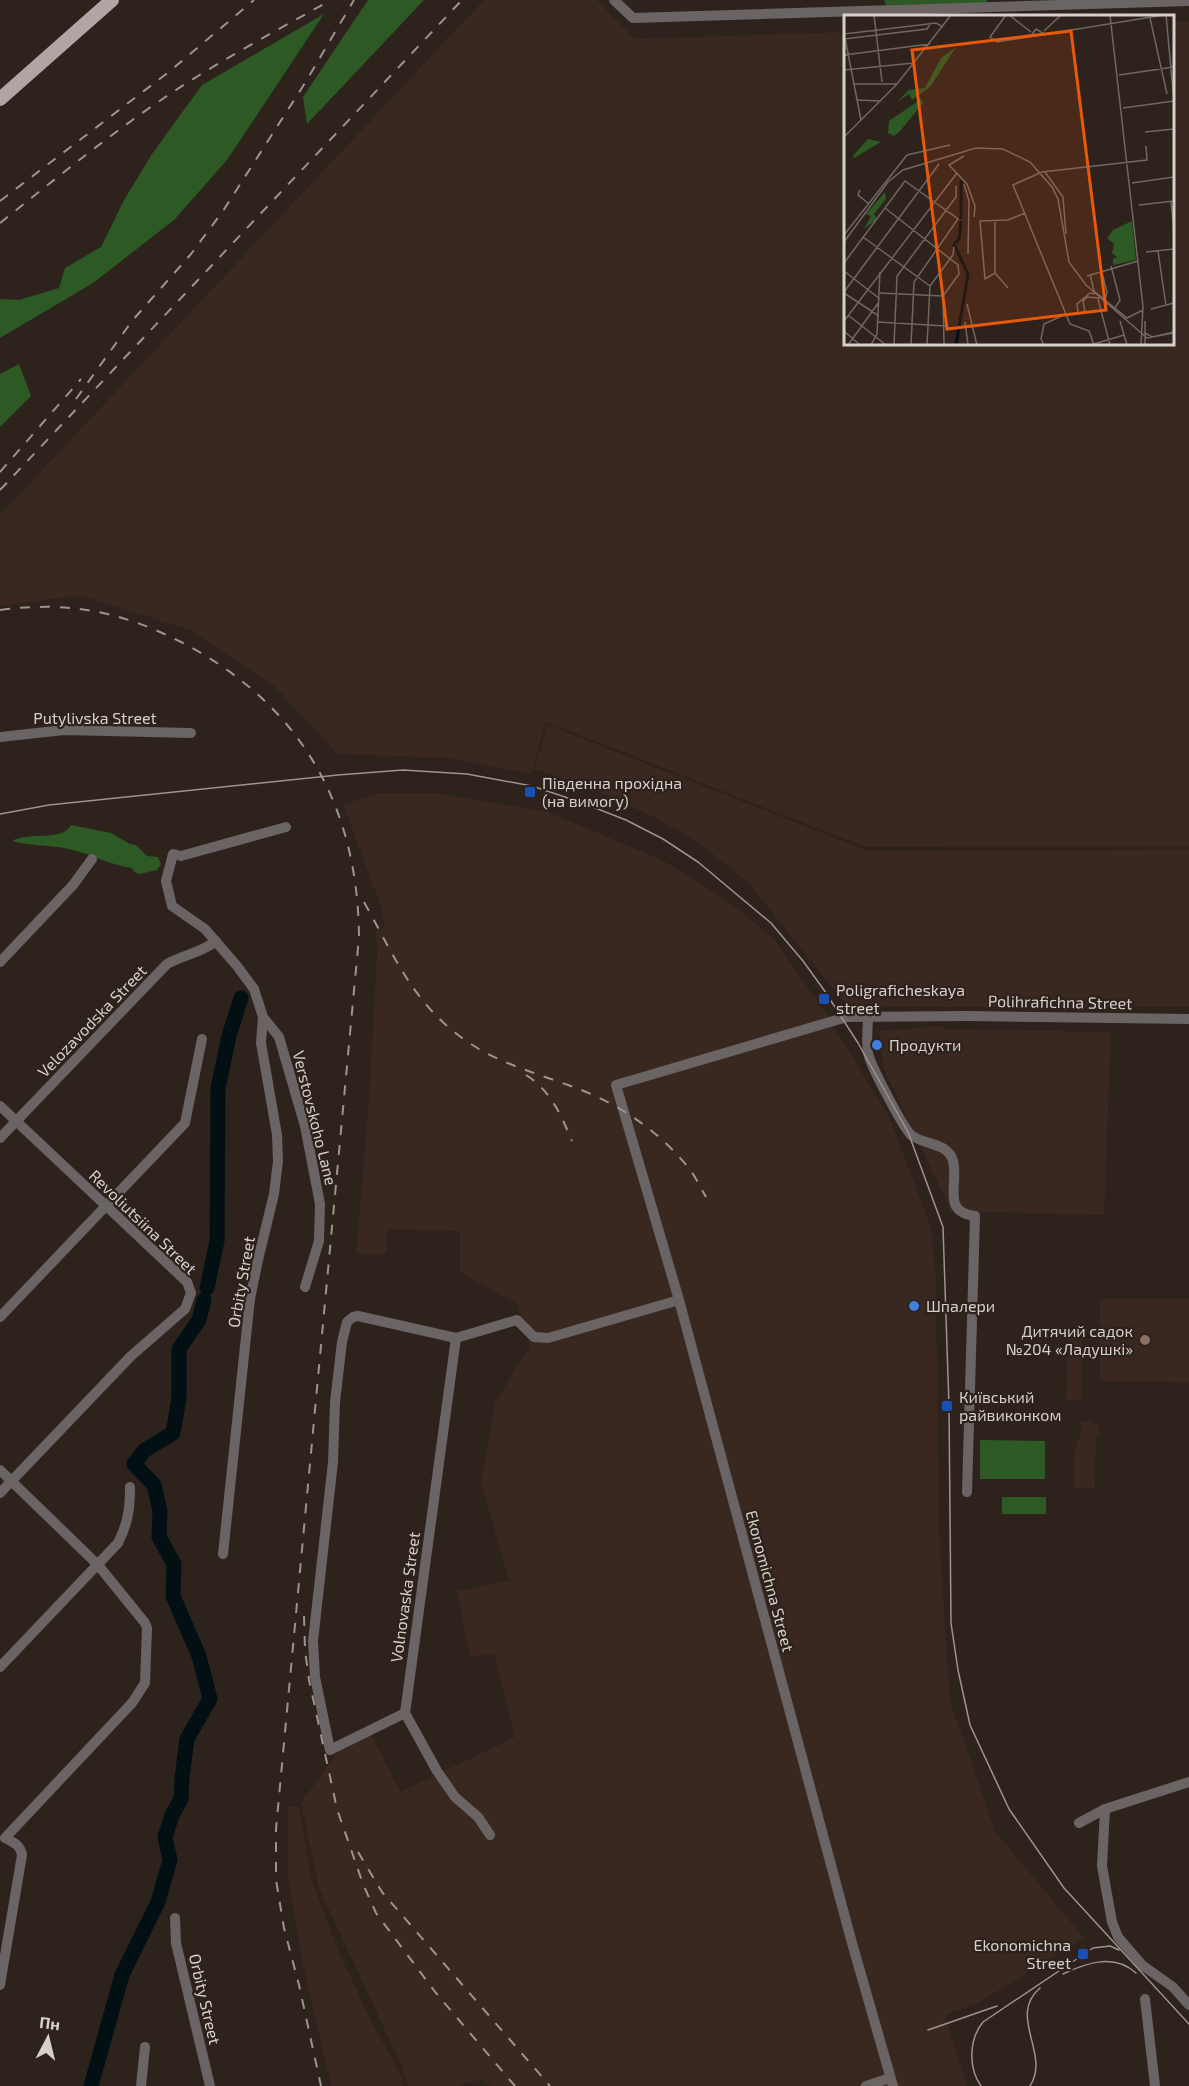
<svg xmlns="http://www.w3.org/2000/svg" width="1189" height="2086" font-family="'Exo 2',sans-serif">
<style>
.built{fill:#39281f}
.green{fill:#2d5925}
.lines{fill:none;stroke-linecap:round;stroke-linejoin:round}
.river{stroke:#021014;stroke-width:15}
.minor{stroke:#6b6464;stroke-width:10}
.major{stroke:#b2a3a4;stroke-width:14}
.tram{stroke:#9d948f;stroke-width:1.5}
.rail{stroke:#9d948f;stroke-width:2;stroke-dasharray:10 10;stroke-linecap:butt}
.transit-dot{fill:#1a4fb4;stroke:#2d221c;stroke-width:2}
.shop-dot{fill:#3f7fe0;stroke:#2d221c;stroke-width:2}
.education-dot{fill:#8d6e63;stroke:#2d221c;stroke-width:2}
.labels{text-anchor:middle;stroke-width:4.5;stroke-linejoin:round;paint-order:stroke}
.street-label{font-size:16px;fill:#d7cfcb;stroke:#2d221c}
.poi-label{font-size:16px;fill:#d7cfcb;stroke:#2d221c;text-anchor:start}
.inset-river{fill:none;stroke:#021014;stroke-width:3}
.inset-road{fill:none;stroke:#716762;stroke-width:1.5}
.view{fill:#e8590c;fill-opacity:0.15;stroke:#e8590c;stroke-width:3}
.inset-edge{fill:none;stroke:#d7cfcb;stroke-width:3}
</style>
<rect width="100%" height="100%" fill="#2d221c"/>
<g class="built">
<path d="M484 0H597L635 39 845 32 846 344H1172L1173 21H1189V846L866 847 546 722 531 774 449 758 338 754 272 684 192 631 81 595 0 606V515Z"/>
<path d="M548 725 868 851 1189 850V1007H848L748 882 698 842 660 820 587 786 534 769Z"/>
<path d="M377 793H435L548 812 662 860 725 899 773 938 825 1012 889 1117 931 1227 936 1280 939 1530 950 1701 995 1831 1084 1938 980 2002 945 2015 967 2086H490L483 2079 458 2086H408L403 2069 319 1888 301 1803 336 1754 371 1734 400 1792 515 1737 494 1654 470 1657 457 1591 509 1581 481 1482 495 1402 530 1347 517 1304 460 1272V1231L387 1229V1254H356L369 1100 377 954 376 931 385 928 380 904 343 805Z"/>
<path d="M944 1026V1029L1111 1032 1104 1215 951 1211 883 1067 879 1031Z"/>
<path d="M1100 1299H1189V1382L1100 1381Z"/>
<path d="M1068 1328H1076V1334H1083L1081 1400H1066Z"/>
<path d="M1081 1421H1091V1424H1099V1435H1096L1095 1488H1074V1450H1076L1077 1440H1080Z"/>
<path d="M288 1807H299L312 1882 338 1950 372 2023 401 2075 403 2086H331L301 1956 288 1877Z"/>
</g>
<g class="green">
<path d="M368 0H424L307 124 303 97Z"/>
<path d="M884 0H987V3L886 5Z"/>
<path d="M324 14 227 160 174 220 93 283 0 338V299L19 300 59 288 65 268 101 247 124 200 152 154 202 85Z"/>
<path d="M19 364 31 396 0 427V374Z"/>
<path d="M71 825 111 833 130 844 136 845 147 856 158 857 161 864 157 870 139 874 134 872 132 868C109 865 88 852 64 848 47 845 29 846 12 841 31 831 62 842 71 825Z"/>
<path d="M980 1440 1045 1441V1479H980Z"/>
<rect x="1002" y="1497" width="44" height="17"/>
</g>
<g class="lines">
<g class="river">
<path d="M207 1288 217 1241 218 1088 229 1036 241 998"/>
<path d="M91 2086 122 1975 158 1902 170 1860 165 1837 172 1815 181 1799 182 1778 187 1739 210 1699 199 1656 173 1596 174 1564 159 1537 160 1511 154 1485 134 1464 145 1450 173 1433 179 1398V1349L199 1320 204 1300"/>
</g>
<g class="minor">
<path d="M614 0 633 18 1189 1"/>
<path d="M0 737 64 730 191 733"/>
<path d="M286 827 181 856 173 854 166 881 172 906 205 929 237 966 254 989 263 1017 279 1037 305 1126 320 1204 319 1241 305 1287"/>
<path d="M0 962 73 885 92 859"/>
<path d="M868 1016C868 1028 866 1042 868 1053 870 1065 903 1127 911 1135 923 1145 948 1142 953 1161 959 1184 941 1212 975 1216L967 1492"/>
<path d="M0 1106 187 1282 191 1293 185 1309 131 1356 0 1493"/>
<path d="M0 1138 167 964C183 955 201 953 216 941"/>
<path d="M0 1317 185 1123 202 1039"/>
<path d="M456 1338 405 1713 437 1771 455 1797 478 1817 490 1835"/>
<path d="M0 1470 98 1565 145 1623 147 1628 145 1683 132 1703 5 1838C14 1843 20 1844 22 1855L0 1985"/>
<path d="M223 1554 250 1299 258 1260 274 1194 278 1161 277 1135 261 1043 263 1017"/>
<path d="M0 1667 118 1543C128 1523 130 1509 130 1487"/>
<path d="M405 1713 330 1750 315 1677 313 1641 333 1462 335 1402 342 1342 347 1322 353 1317 358 1316 456 1338 517 1320 534 1337 548 1338 679 1300"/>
<path d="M1105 1809 1102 1866 1112 1922 1118 1937 1142 1965 1173 1987 1189 2005"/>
<path d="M1079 1823 1105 1809 1189 1782"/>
<path d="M175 1918 176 1943 210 2086"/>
<path d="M1145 1999 1155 2086"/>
<path d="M141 2086 145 2047"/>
<path d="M866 2086 890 2078"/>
<path d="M893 2086 852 1943 679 1300 616 1085 847 1017 967 1016 1189 1019"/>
</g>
<path class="major" d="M0 99 112 0"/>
<g class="tram">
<path d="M0 814 49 805 338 775 403 770 467 774 532 786 580 802 626 820 663 839 698 862 771 923 803 961 824 990 858 1043 908 1132 943 1227 949 1406 951 1623 958 1670 970 1725 1009 1809 1064 1888 1189 2024"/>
<path d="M1063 1974C1086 1963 1114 1953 1136 1973"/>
<path d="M928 2030 997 2006"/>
<path d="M981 2086C968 2068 969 2039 983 2022L1093 1948 1110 1946 1119 1950"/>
<path d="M1030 2086C1051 2054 1007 2016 1040 1988"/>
</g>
<g class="rail">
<path d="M0 201 170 71 254 0"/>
<path d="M0 223C53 181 105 138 161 100 215 63 274 32 331 0"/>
<path d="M76 399 132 321 191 254 223 211 305 83 354 0"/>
<path d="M0 472 81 379"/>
<path d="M0 490 462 0"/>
<path d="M0 610C68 601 120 611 181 642 299 703 358 804 359 937L276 1829V1880L284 1928 299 1985 321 2086"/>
<path d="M364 902C393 954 414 1005 465 1040 496 1062 532 1072 568 1085 614 1101 656 1128 687 1166 695 1175 700 1187 706 1197"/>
<path d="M526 1075C551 1091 561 1115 572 1141"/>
<path d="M304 1616 305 1650 309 1680 337 1809 363 1884 376 1913 436 1993 515 2086"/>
<path d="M358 1852 382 1892 550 2086"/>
</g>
</g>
<g class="transit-dot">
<rect x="524" y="786" width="12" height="12" rx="3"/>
<rect x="818" y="993" width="12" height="12" rx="3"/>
<rect x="941" y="1400" width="12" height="12" rx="3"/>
<rect x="1077" y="1948" width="12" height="12" rx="3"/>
</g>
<g class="shop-dot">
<circle cx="877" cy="1045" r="6"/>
<circle cx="914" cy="1306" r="6"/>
</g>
<circle class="education-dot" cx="1145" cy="1340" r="6"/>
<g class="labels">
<g class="street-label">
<text x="95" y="724">Putylivska Street</text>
<text transform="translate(1060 1002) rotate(1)" y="6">Polihrafichna Street</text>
<text transform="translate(92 1021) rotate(-46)" y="6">Velozavodska Street</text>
<text transform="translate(315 1118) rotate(76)" y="6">Verstovskoho Lane</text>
<text transform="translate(143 1222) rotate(44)" y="6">Revoliutsiina Street</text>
<text transform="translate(241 1282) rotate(-80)" y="6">Orbity Street</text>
<text transform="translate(770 1581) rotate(75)" y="6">Ekonomichna Street</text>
<text transform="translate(405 1597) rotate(-82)" y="6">Volnovaska Street</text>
<text transform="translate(205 1999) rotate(77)" y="6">Orbity Street</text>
</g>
<g class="poi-label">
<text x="542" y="789">Південна прохідна<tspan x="542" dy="18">(на вимогу)</tspan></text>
<text x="836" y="996">Poligraficheskaya<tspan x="836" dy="18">street</tspan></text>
<text x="889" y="1051">Продукти</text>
<text x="926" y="1312">Шпалери</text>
<text x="1133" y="1337" text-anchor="end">Дитячий садок<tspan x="1133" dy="18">№204 «Ладушкі»</tspan></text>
<text x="959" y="1403">Київський<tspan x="959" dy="18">райвиконком</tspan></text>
<text x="1071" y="1951" text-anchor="end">Ekonomichna<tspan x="1071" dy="18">Street</tspan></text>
</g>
</g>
<g transform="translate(844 15)">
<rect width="330" height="330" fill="#2d221c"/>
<path d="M112 32 86 72 68 85 65 79 52 88 65 75 81 73 97 43ZM77 84 79 88 57 115 50 121 44 118 45 106ZM24 124 37 127 10 143 9 141ZM41 177 42 184 30 199 33 204 20 214 27 201 22 199ZM288 206 292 245 269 250V244L273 242 268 238 270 229 263 223 269 215Z" fill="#2d5925"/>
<path class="inset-river" d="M117 165V204M112 330 124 259 110 229 115 224 117 206"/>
<path class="inset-road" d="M30 0 38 67M162 0 146 22 153 27 320 0M165 0 187 17M266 0 299 292 297 330M322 0 330 87M306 3 323 79M200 16 217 0M0 19 92 8 99 12M186 22 192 14 202 20M1 23 17 105M0 24 83 14 87 8M0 40 86 29M0 55 70 48M275 60 330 52M9 69H53M12 85 37 86M279 93 330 86M301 117 330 114M0 122 53 69 107 0M120 141 105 150 123 169 131 191 130 202M201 157 219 182 222 219M288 168 330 162M120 169 125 186 124 239M16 175 14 180 25 189M327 187 330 215M295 190 330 186M41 193 114 250 115 259 99 281 100 330M151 207V258L164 273M0 220 63 140 106 130M19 222 86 271M0 227 44 167 59 155 132 133 159 134 186 147 208 172 214 184 225 247 242 270 303 323 330 318M314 236 322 291M302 237 330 234M0 248 61 166 114 204 70 267 67 330M267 251 276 285 271 293M257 254 263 277 261 285M0 256 36 284M151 258 141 264 136 206 164 205 181 198M246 259 250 276 283 303 299 295M243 261 294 246M0 277 95 149M0 278 35 301M36 278 99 281M251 279 246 278 233 289 234 298 241 297 239 286 243 282 256 283M254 284 266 330M123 289 133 330M307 294 330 288M4 300 42 330M0 306 113 158M276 306 283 330M34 307 101 311M121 307 124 330M0 316 16 330M301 318 308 322 330 317M250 329 280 320M4 330 35 287M27 330 33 319 36 257M50 330 53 261 112 182V171M83 330 86 271 109 240 110 232M200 330 197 324 200 309 222 299M250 330 245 316 226 309 169 170 198 157 303 145 302 131M301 330V306"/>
<path class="view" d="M227 16 262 295 103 314 68 35Z"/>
<rect width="330" height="330" class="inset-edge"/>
</g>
<g transform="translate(48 2038) rotate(7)" stroke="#2d221c" stroke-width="4.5" paint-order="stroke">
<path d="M0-4.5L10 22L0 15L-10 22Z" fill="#d7cfcb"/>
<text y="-9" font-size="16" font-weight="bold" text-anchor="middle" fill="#d7cfcb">Пн</text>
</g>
</svg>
